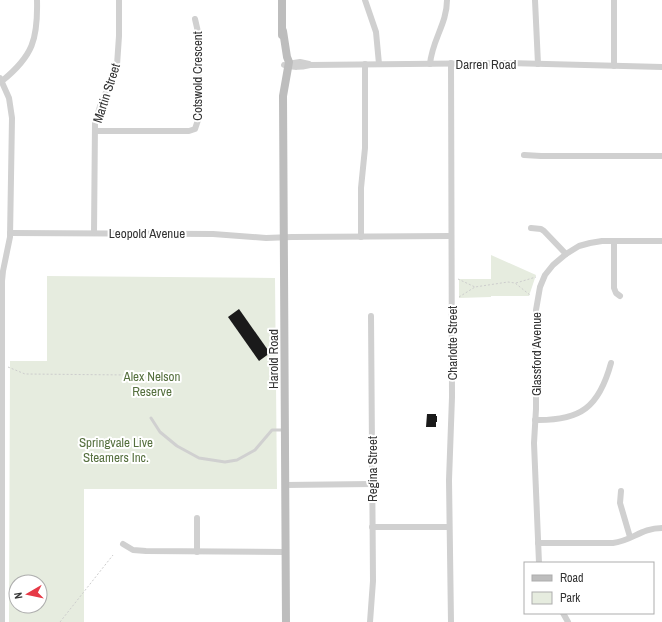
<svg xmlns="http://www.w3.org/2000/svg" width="662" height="622" font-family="'Archivo Narrow',sans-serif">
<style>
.green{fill:#e6ecdf;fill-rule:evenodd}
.building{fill:#1a1a1a}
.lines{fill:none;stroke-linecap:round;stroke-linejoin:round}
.path{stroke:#cdcdcd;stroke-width:1;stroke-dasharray:2 2;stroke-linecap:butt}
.lane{stroke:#d0d0d0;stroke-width:3}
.street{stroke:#d0d0d0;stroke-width:6}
.secondary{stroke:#bdbdbd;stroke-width:8}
.labels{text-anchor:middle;stroke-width:4;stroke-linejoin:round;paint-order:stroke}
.street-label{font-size:13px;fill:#333;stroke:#fff}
.park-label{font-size:13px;fill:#56703f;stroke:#fff}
</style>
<rect width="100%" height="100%" fill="#fff"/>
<g class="green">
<path d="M491 255 536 275 529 296H491V297L459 298V279H491Z"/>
<path d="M47 276 275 278 277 489H84V622H9L10 361H47ZM16 582H40V606H16Z"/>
</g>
<g class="building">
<path d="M239 309 270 353 259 361 228 317Z"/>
<path d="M427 414H436V416H437V422H436V427H426Z"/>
</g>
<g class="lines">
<g class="path">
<path d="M458 279 475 287"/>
<path d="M516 283 536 277"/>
<path d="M459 297 475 287 508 282 515 283 530 295"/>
<path d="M8 367 25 374 130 375"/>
<path d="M60 622 113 555"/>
</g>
<path class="lane" d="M151 418 160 432 177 446 199 458 225 462 237 460 255 450 272 430H283"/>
<g class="street">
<path d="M365 0 376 32 379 64"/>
<path d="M535 0 538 64"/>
<path d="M614 0V66"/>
<path d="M287 64 300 62 309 64"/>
<path d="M430 64C432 40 447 24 447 0"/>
<path d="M284 65C294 68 301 67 310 65L505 63 662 67"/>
<path d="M0 78 9 98 12 118 10 237 3 271 2 281V622"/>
<path d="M2 81C33 56 38 39 37 0"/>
<path d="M95 131H189L195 129 199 117 198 32 195 19"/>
<path d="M524 155 541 156H662"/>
<path d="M531 228 541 229 544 231 566 254"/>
<path d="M10 233 213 234 266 238 292 237 451 236"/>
<path d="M94 233 95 123 101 103 111 82 117 65 119 36V0"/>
<path d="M361 237V188L365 148V64"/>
<path d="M614 241V288L616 293 620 296"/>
<path d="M535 420C581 421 599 407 611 363"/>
<path d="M285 485 372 484"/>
<path d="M621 491 620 503 630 537"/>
<path d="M372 527H449"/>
<path d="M538 543H613C632 541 641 528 662 528"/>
<path d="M123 544 133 550 146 551 286 552"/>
<path d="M197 552V518"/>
<path d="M539 563 534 443 536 409V310L540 287 545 275 553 265 566 254 579 246 590 243 602 241H662"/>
<path d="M563 613 568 622"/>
<path d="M370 622 373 581 371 316"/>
<path d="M451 622 449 480 452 397 451 63"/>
</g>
<g class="secondary">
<path d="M283 31 287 57 289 62 283 96 286 622"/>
<path d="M282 35V0"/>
</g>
</g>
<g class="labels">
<g class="street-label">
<text x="486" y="69">Darren Road</text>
<text transform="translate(197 76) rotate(-90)" y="5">Cotswold Crescent</text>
<text transform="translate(106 93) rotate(-72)" y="5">Martin Street</text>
<text x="147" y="238">Leopold Avenue</text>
<text transform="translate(452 343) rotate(-90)" y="5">Charlotte Street</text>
<text transform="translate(536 354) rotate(-90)" y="5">Glassford Avenue</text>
<text transform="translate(273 359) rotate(-90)" y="5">Harold Road</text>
<text transform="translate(372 469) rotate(-90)" y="5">Regina Street</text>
</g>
<g class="park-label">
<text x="152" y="381">Alex Nelson<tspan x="152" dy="15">Reserve</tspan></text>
<text x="116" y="447">Springvale Live<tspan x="116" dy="15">Steamers Inc.</tspan></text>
</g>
</g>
<rect x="524" y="562" width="130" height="52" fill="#ffffff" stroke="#adadad"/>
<rect x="532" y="575" width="20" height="6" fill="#bdbdbd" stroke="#adadad"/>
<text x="560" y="582" font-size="12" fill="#333333">Road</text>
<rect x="532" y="592" width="20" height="12" fill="#e6ecdf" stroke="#adadad"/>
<text x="560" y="602" font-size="12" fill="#333333">Park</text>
<g transform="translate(28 594) rotate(261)"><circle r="19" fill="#ffffff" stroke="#adadad"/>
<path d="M0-3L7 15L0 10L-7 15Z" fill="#e63946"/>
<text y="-6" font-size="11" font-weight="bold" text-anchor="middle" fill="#333333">N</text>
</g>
</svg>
